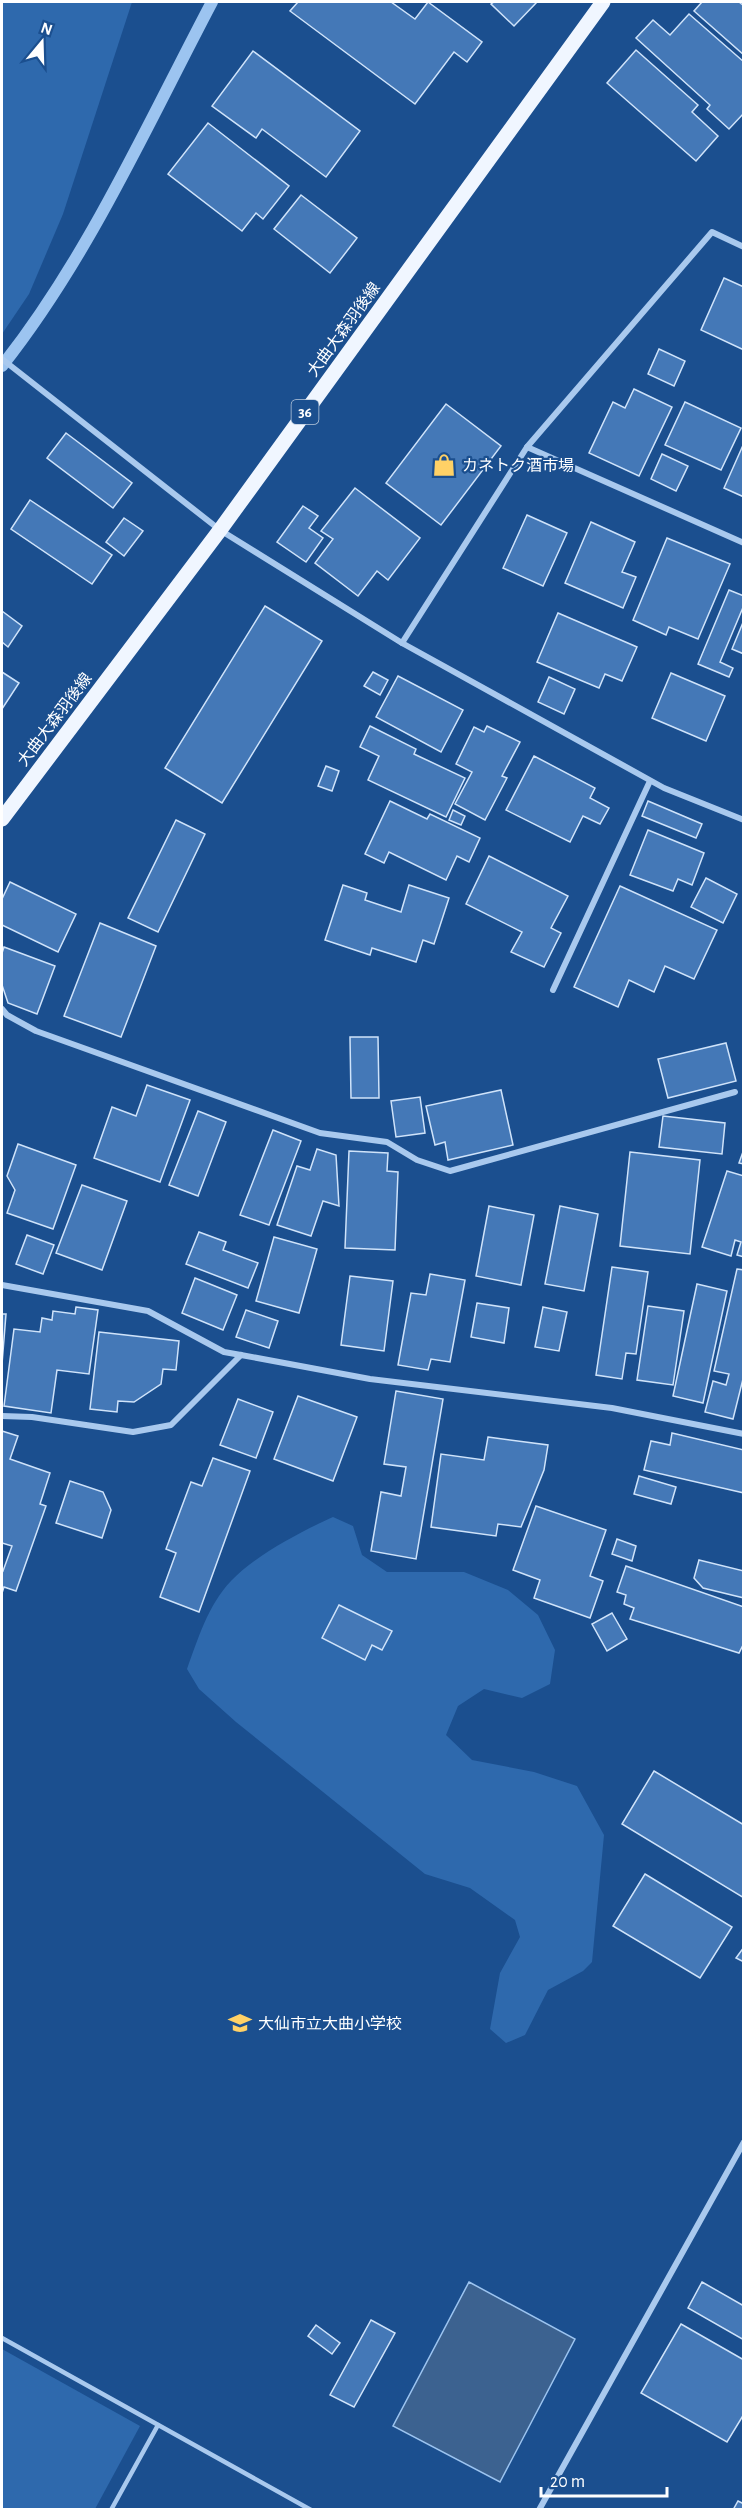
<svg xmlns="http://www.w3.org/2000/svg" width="745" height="2511" font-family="'Alegreya Sans','Noto Sans JP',sans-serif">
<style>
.green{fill:#2e69ad}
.water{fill:#3c6290;stroke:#9cc4f0;stroke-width:1.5}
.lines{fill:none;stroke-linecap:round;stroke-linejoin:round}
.stream{stroke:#9cc4f0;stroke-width:12}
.building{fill:#4478b7;stroke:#cfe3fa;stroke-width:1.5}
.lane{stroke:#a9c9ee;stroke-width:4.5}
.street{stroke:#a9c9ee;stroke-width:6}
.primary{stroke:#f0f6ff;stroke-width:15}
.labels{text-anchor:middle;stroke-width:4.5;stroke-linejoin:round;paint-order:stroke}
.shield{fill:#1b4f8f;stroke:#bbcadd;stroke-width:1.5}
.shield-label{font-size:15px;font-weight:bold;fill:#fff}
.street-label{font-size:16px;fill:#fff;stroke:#1b4f8f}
.poi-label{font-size:16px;fill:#fff;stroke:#1b4f8f;text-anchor:start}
</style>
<rect width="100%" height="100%" fill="#1b4f8f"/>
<g class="green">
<path d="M2 2H132L63 214 29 294 2 334Z"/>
<path d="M333 1517 353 1526 362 1555 387 1572H464L508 1590 538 1615 555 1650 550 1684 522 1698 484 1689 458 1706 446 1735 472 1760 534 1772 577 1786 604 1835 592 1962 583 1971 548 1990 525 2035 506 2043 490 2029 500 1973 520 1937 515 1920 470 1888 425 1874 236 1722 199 1689 187 1669C198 1639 208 1605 231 1581 254 1556 302 1531 333 1517Z"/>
<path d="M2 2349 140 2426 95 2509H2Z"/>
</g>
<path class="water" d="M469 2282 575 2339 500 2482 393 2426Z"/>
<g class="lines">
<path class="stream" d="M2 366C89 256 147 125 212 2"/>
</g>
<g class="building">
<path d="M298 2H391L415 19 428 2 482 42 467 62 454 52 415 104 290 11Z"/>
<path d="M494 2H537L514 26 491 4Z"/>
<path d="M702 2H739L744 6V55L694 11Z"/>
<path d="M689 14 744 62V113L729 129 707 109 710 105 636 38 653 20 670 35Z"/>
<path d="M636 50 698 105 692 112 718 136 696 161 607 83Z"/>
<path d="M253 51 360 131 326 177 262 129 256 138 212 106Z"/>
<path d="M208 123 289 186 263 219 256 213 242 231 168 174Z"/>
<path d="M301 195 357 238 330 273 274 229Z"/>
<path d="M724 278 744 287V350L701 330Z"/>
<path d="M659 349 685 361 674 386 648 374Z"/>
<path d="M634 389 672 407 639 476 589 453 613 402 625 408Z"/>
<path d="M685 402 741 428 721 470 665 445Z"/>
<path d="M446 404 501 446 441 525 386 483Z"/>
<path d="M66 433 132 483 113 508 47 458Z"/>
<path d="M744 443V497L724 488Z"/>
<path d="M662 454 688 466 676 491 651 479Z"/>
<path d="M355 488 420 538 388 580 377 571 358 596 315 563 333 539 321 531Z"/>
<path d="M30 500 112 555 92 584 11 529Z"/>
<path d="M303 506 318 516 309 528 323 538 306 562 277 542Z"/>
<path d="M527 515 567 533 543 586 503 568Z"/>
<path d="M124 518 143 531 124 556 106 542Z"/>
<path d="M591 522 635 542 622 572 636 577 623 608 565 583Z"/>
<path d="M667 538 730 564 698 639 669 627 666 635 633 620Z"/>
<path d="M729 590 744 596V605L720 662 733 668 729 677 698 664Z"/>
<path d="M265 606 322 641 222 803 165 768Z"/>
<path d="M2 611 22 626 8 647 2 642Z"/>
<path d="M558 613 637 647 622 681 605 674 599 688 537 662Z"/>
<path d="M744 620V654L732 649Z"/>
<path d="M2 672 19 683 2 709Z"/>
<path d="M373 672 388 680 380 695 364 686Z"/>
<path d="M671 673 725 696 706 741 652 718Z"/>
<path d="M398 676 463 710 441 752 376 717Z"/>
<path d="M549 677 575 689 564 714 538 702Z"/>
<path d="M370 726 416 749 414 754 465 778 446 817 368 780 379 756 360 747Z"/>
<path d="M487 726 520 742 502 776 507 778 485 820 455 804 472 772 456 764 474 727 484 732Z"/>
<path d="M534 756 595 788 590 798 609 808 600 824 583 816 570 842 506 810Z"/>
<path d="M326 766 339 771 332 791 318 786Z"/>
<path d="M390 801 427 819 430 814 480 838 469 862 457 856 446 880 389 852 384 863 365 854Z"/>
<path d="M648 801 702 824 696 838 642 816Z"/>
<path d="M453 810 465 816 461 825 449 820Z"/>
<path d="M176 820 205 834 158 932 128 918Z"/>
<path d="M648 830 704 853 692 885 678 879 673 891 630 875Z"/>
<path d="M489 856 568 896 551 928 561 933 544 967 511 952 522 932 466 904Z"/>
<path d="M706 878 737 894 723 923 691 907Z"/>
<path d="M10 882 76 914 58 952 2 925V899Z"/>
<path d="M343 885 367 893 365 900 401 912 409 885 449 898 434 944 423 940 416 962 372 948 370 955 325 940Z"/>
<path d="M620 886 717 930 694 979 665 966 654 992 629 980 618 1007 574 987Z"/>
<path d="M100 923 156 946 121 1037 64 1016Z"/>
<path d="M4 947 55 966 37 1014 8 1003 2 985V953Z"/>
<path d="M350 1037H378L379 1098H351Z"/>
<path d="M726 1043 736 1081 668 1098 658 1059Z"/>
<path d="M147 1085 190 1100 160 1182 94 1158 112 1107 136 1116Z"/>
<path d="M501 1090 513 1145 448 1160 445 1142 435 1145 426 1106Z"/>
<path d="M420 1097 425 1133 396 1137 391 1101Z"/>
<path d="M198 1111 226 1122 198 1196 169 1185Z"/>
<path d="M663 1116 725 1123 722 1154 659 1147Z"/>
<path d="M273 1130 301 1141 269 1225 240 1215Z"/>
<path d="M18 1144 76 1165 53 1229 7 1213 15 1190 7 1176Z"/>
<path d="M317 1149 336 1155 339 1206 323 1201 311 1236 277 1225 297 1166 310 1170Z"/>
<path d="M744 1149V1164L739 1163Z"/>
<path d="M349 1151 388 1153 387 1171 398 1172 395 1250 345 1248Z"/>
<path d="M630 1152 700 1160 690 1254 620 1246Z"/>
<path d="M727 1171 744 1176V1257L737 1255 741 1242 735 1240 731 1256 702 1247Z"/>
<path d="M82 1185 127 1201 102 1270 56 1253Z"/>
<path d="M489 1206 534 1215 521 1285 476 1276Z"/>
<path d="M560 1206 598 1214 584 1291 545 1284Z"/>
<path d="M199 1232 226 1242 223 1250 258 1263 248 1288 186 1264Z"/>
<path d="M27 1235 54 1245 43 1274 16 1264Z"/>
<path d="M274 1237 317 1249 299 1313 256 1301Z"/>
<path d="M612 1267 648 1272 636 1354 626 1353 622 1379 596 1375Z"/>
<path d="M737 1269 744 1270V1375L733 1419 705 1412 713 1381 726 1385 729 1374 714 1371Z"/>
<path d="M430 1274 465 1280 450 1362 431 1359 428 1370 398 1365 411 1293 426 1295Z"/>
<path d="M350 1276 393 1281 384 1351 341 1345Z"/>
<path d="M195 1278 237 1295 223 1330 182 1313Z"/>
<path d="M697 1284 727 1291 703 1403 673 1396Z"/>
<path d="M477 1303 509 1308 504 1343 471 1337Z"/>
<path d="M648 1306 684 1311 673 1385 637 1380Z"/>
<path d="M76 1307 98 1310 89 1374 57 1370 51 1413 4 1406 14 1329 40 1332 42 1318 52 1320 53 1311 75 1314Z"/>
<path d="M543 1307 567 1312 559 1351 535 1347Z"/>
<path d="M246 1310 278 1321 269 1348 236 1337Z"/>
<path d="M2 1314H6L2 1364Z"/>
<path d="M99 1332 179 1341 176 1370 163 1369 161 1384 134 1402 118 1401 117 1412 90 1409Z"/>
<path d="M396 1391 443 1399 416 1559 371 1551 381 1492 401 1496 406 1467 384 1464Z"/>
<path d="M298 1396 357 1417 333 1481 274 1459Z"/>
<path d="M238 1399 273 1412 256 1458 220 1445Z"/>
<path d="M2 1431 18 1436 10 1459 50 1473 40 1504 46 1506 16 1591 4 1587 2 1593V1570L3 1571 12 1546 2 1543Z"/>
<path d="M672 1433 744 1450V1493L644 1470 651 1441 670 1445Z"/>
<path d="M488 1437 548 1445 544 1470 521 1527 498 1524 496 1536 431 1527 441 1454 484 1460Z"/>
<path d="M213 1458 250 1471 199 1612 160 1597 176 1553 166 1549 191 1482 202 1486Z"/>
<path d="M639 1476 676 1487 671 1504 634 1494Z"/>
<path d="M70 1481 103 1492 111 1510 102 1538 56 1523Z"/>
<path d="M536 1506 606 1530 590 1576 603 1581 590 1618 534 1598 540 1580 513 1570Z"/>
<path d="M617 1539 636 1546 632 1561 612 1554Z"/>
<path d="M699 1560 744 1571V1598L703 1588 694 1578Z"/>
<path d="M626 1566 744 1607V1643L739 1653 630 1619 634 1608 624 1604 626 1595 617 1592Z"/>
<path d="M339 1605 392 1631 382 1650 372 1645 365 1660 322 1638Z"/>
<path d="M612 1613 627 1639 607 1651 592 1624Z"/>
<path d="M654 1771 744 1825V1898L622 1824Z"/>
<path d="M645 1874 732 1927 700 1978 613 1926Z"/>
<path d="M744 1947V1962L736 1958Z"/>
<path d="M702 2282 744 2306V2340L688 2308Z"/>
<path d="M371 2320 395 2333 354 2407 330 2395Z"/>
<path d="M681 2324 744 2360V2414L727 2442 641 2393Z"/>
<path d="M316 2325 340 2343 332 2354 308 2336Z"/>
<path d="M738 2501 744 2504V2510H733Z"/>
</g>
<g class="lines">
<g class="lane">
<path d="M2 2338 311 2510"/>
<path d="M111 2510 158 2425"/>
</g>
<g class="street">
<path d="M2 359 220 530 402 643 664 788 744 820"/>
<path d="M527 447 744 543"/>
<path d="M402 643 527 447 712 232 744 247"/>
<path d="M553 990 650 781"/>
<path d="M2 1009 7 1015 36 1031 320 1133 387 1142 417 1160 450 1171 735 1092"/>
<path d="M2 1285 148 1311 224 1352 241 1355 370 1379 612 1408 744 1434"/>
<path d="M2 1416 32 1417 133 1432 171 1425 241 1355"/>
<path d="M539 2510 744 2142"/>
</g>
<path class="primary" d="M2 819 220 530 603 2"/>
</g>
<defs>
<g id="shop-bare" transform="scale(1.8)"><path d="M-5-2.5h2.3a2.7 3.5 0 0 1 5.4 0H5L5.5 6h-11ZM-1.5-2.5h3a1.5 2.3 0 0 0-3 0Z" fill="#ffd166" stroke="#1b4f8f" stroke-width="2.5" paint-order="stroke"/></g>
<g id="school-bare" transform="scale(1.8)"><path d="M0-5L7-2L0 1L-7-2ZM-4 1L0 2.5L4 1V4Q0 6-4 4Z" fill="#ffd166" stroke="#1b4f8f" stroke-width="2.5" paint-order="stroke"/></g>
</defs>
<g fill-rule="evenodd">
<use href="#shop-bare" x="444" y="465"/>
<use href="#school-bare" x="240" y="2023"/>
</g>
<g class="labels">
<rect class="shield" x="291.5" y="400" width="27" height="24" rx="4.5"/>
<g class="shield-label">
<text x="305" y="417">36</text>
</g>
<g class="street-label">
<text transform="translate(343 329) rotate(-54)" y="6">大曲大森羽後線</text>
<text transform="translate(54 719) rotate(-53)" y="6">大曲大森羽後線</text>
</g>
<g class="poi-label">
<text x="462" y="471">カネトク酒市場</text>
<text x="258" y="2029">大仙市立大曲小学校</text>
</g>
</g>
<rect width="745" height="2511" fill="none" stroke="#ffffff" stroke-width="6"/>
<g transform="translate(42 42) rotate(19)" stroke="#1b4f8f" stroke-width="4.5" paint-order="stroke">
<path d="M0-4.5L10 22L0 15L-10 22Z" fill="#ffffff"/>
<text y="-9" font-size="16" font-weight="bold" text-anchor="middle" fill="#ffffff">N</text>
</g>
<path d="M541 2487v9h126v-9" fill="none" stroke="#ffffff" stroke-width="3"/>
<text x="550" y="2487" font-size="18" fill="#ffffff" stroke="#1b4f8f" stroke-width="4.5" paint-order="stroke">20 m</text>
</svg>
